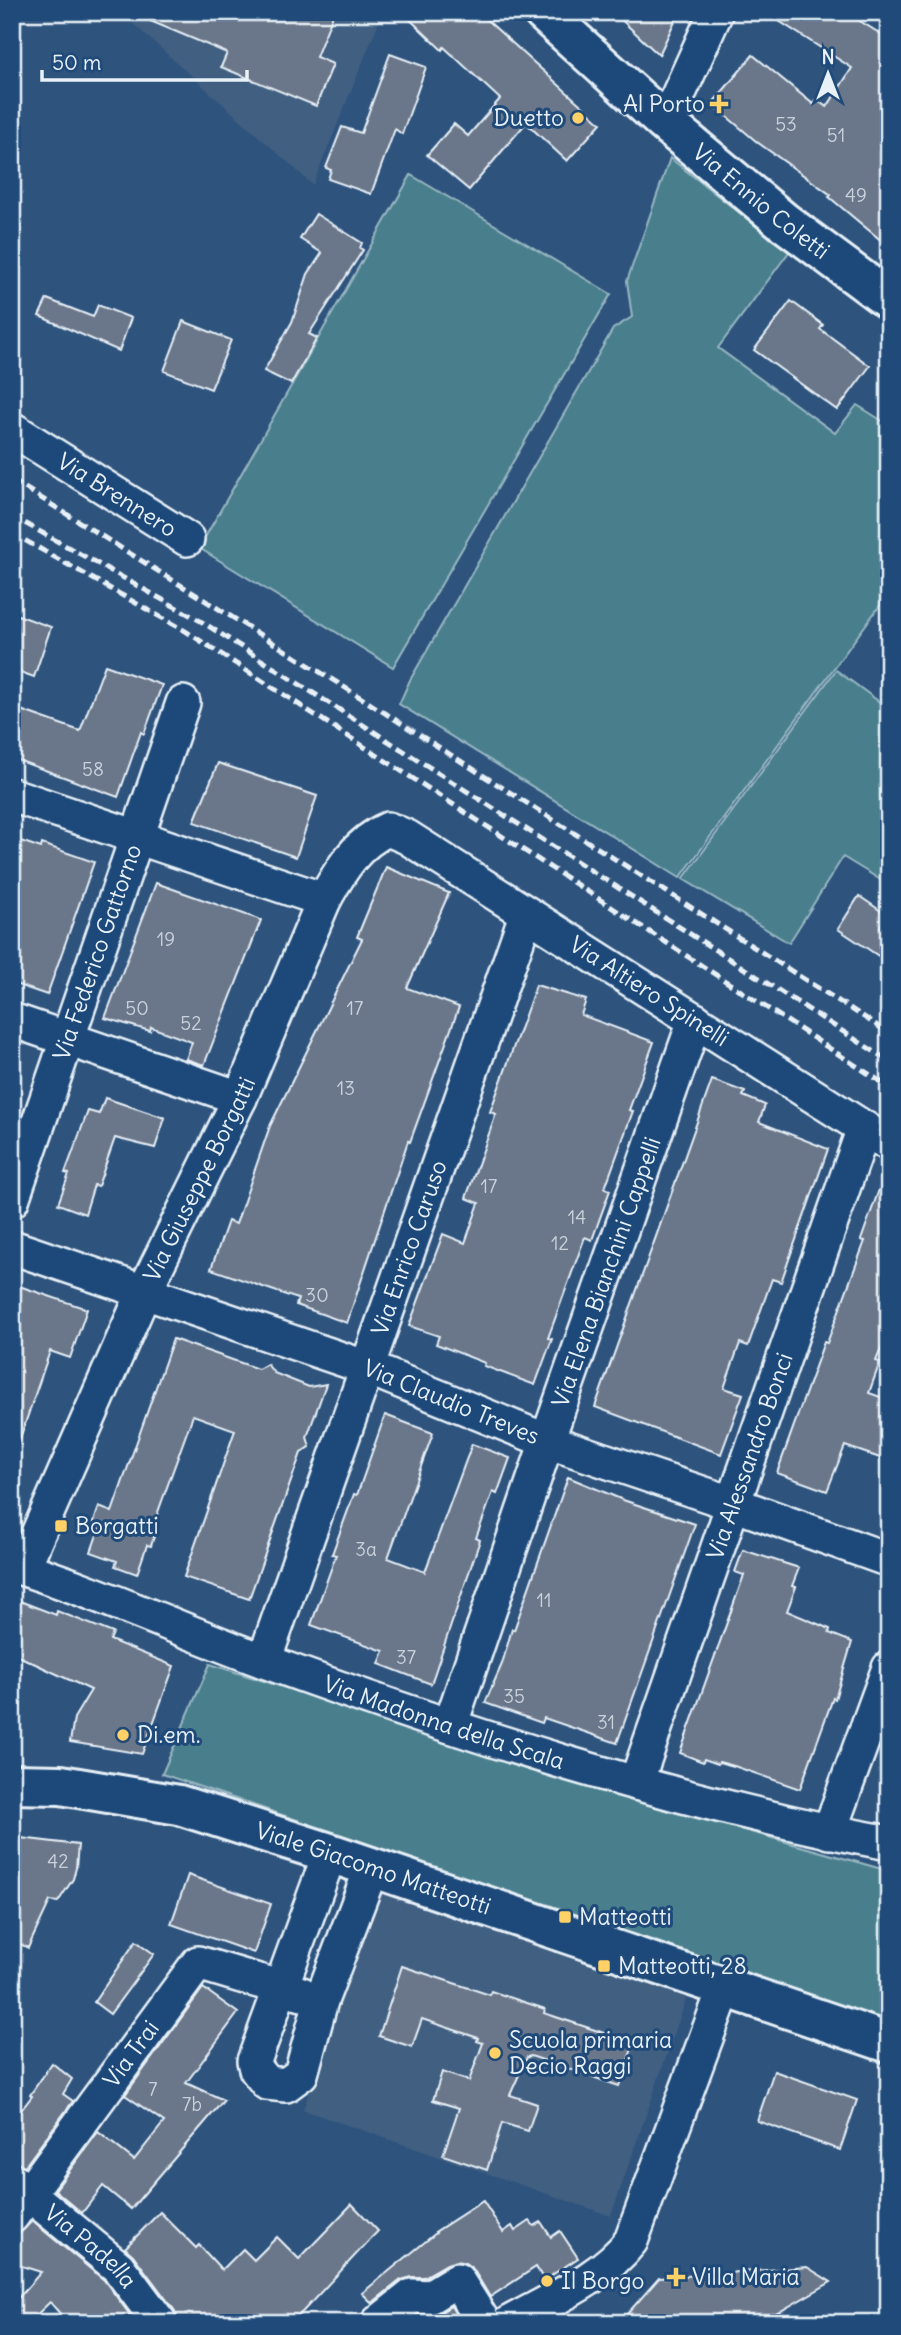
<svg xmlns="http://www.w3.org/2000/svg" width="901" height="2335" font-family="Delius,sans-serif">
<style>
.built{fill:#405e81}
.green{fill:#497e8d;stroke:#98b8c2;stroke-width:2}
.building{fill:#6b7689;stroke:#e8f1f8;stroke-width:2}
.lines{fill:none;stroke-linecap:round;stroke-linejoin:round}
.street-casing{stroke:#e8f1f8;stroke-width:38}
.secondary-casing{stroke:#e8f1f8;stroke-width:44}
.street{stroke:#1f4a7a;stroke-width:33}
.secondary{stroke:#1f4a7a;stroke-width:38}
.rail{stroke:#e8f1f8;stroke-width:5;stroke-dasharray:10 5;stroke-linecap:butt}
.poi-dot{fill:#ffd166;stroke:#1f4a7a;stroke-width:2.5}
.labels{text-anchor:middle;stroke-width:6;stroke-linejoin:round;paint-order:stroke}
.number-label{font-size:19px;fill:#c9d2dc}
.poi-label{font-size:23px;fill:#e8f1f8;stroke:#1f4a7a;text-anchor:start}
.street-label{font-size:23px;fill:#e8f1f8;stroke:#1f4a7a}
</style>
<rect width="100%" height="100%" fill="#2e537d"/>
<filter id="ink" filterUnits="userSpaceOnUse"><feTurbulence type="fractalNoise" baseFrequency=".0143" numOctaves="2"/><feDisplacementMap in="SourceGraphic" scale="14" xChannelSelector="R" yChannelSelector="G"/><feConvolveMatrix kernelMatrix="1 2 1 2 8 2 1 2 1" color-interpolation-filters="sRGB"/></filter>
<g filter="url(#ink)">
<g class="built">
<path d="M120 12H383L313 185Z"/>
<path d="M379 1890 687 1997 611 2216 303 2110Z"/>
</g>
<g class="green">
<path d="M670 158 789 252 718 348 835 433 857 405 889 425V593L680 878 399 704 410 680 613 329 632 317 627 281Z"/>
<path d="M411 175 611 294 393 667 199 548Z"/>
<path d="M836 670 889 709V885L843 857 789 943 683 879Z"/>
<path d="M210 1664 620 1795 889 1871V2021L162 1774Z"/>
</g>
<g class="building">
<path d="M129 12H334L316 57 333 64 316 106 221 67 227 53Z"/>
<path d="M402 12H478L601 123 567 161 526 123 469 190 427 155 454 124 468 136 500 99 444 47 442 50Z"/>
<path d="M613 12H679L659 55Z"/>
<path d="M765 12H845L889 39V247L829 197 831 195 757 142 712 104 753 55 813 104 816 100 827 107 852 68Z"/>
<path d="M390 54 426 67 402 134 395 129 371 194 328 179 331 170 326 168 342 127 361 133Z"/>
<path d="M316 214 362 243 360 248 363 250 309 334 317 338 291 384 264 371 292 322 308 274 322 253 300 239Z"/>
<path d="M47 299 93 317 98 305 131 318 119 351 39 316Z"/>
<path d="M791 301 823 325 820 329 870 366 837 410 754 350Z"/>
<path d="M183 321 231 340 211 389 164 371Z"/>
<path d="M12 613 51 627 34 677 12 669Z"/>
<path d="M105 665 162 685 144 734 141 732 118 797 12 758V707L80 731Z"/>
<path d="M218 763 317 796 296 857 194 822Z"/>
<path d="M12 838 41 848 42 844 94 862 47 995 12 983Z"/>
<path d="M386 867 449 893 407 988 459 1007 410 1142 408 1141 347 1323 296 1305 298 1299 211 1269 228 1221 236 1224 270 1126 362 939 357 937Z"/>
<path d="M156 883 261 920 204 1065 186 1059 192 1042 151 1027 150 1031 105 1018Z"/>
<path d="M859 896 887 915 880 927 889 933V963L838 929Z"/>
<path d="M536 985 586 1000 581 1015 654 1042 629 1110 633 1111 605 1188 610 1190 592 1240 585 1237 548 1338 552 1339 535 1385 484 1366 485 1363 436 1344 439 1336 409 1326 443 1234 465 1243 479 1203 466 1198 496 1114 490 1112Z"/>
<path d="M712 1080 745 1092 743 1096 765 1105 759 1122 828 1149 781 1282 772 1279 748 1346 740 1343 724 1388 743 1394 721 1454 595 1407Z"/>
<path d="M105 1098 165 1118 155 1148 115 1138 98 1186 94 1185 85 1214 58 1204 69 1174 65 1173 88 1111 99 1114Z"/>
<path d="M886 1170H889V1329L876 1361 880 1362 869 1393 889 1400V1461L845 1446 827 1491 777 1473 824 1342 827 1343 865 1241 861 1240Z"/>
<path d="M19 1286 87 1309 70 1358 50 1351 16 1450H12V1308Z"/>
<path d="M173 1339 258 1369 267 1364 274 1373 309 1387 326 1384 307 1437 310 1447 301 1453 249 1599 184 1577 235 1430 193 1415 153 1526 157 1527 151 1546 147 1545 137 1574 115 1566 117 1561 91 1552 99 1529 92 1527 99 1507 112 1512Z"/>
<path d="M385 1415 433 1433 388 1558 425 1572 472 1444 510 1458 497 1494 493 1492 476 1538 480 1540 431 1684 379 1664 384 1651 311 1625 336 1555 332 1554 354 1494 357 1495Z"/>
<path d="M568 1477 623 1500 695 1524 617 1743 544 1718 542 1723 485 1703 502 1664 512 1629 514 1630Z"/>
<path d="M743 1550 799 1568 792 1586 796 1587 787 1611 830 1629 829 1633 852 1642 835 1699 833 1698 800 1789 734 1766 719 1762 718 1764 704 1759 703 1762 680 1753 744 1575 735 1572Z"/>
<path d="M12 1598 56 1615 57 1611 113 1633 110 1640 174 1666 142 1754 70 1742 74 1718 91 1690 12 1653Z"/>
<path d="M12 1837 78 1845 76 1868 73 1879 58 1902 50 1901 28 1948 12 1940Z"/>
<path d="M188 1875 271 1904 254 1953 171 1924Z"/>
<path d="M136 1941 154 1954 110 2014 94 2002Z"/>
<path d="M402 1966 490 1995 491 1991 545 2009 544 2013 634 2043 619 2086 531 2056 527 2057 510 2095 537 2104 528 2131 502 2123 487 2170 443 2155 459 2108 433 2100 442 2072 469 2081 483 2043 477 2041 478 2038 422 2019 412 2047 379 2036Z"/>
<path d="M203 1988 238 2013 186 2083 224 2100 131 2209 103 2186 82 2213 55 2190 98 2132 134 2160 164 2122 125 2095Z"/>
<path d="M52 2063 72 2079 63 2094 73 2101 25 2166 12 2161V2122L32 2096 30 2095Z"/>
<path d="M774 2071 857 2100 840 2150 757 2121Z"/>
<path d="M483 2201 503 2232 512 2226 515 2231 530 2221 534 2226 541 2222 551 2237 560 2231 578 2258 544 2280 536 2267 490 2297 473 2269 465 2263 457 2261 447 2264 424 2277H412L401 2280 372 2303 362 2293 436 2233 435 2232Z"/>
<path d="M352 2204 378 2231 292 2323H179L175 2311 133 2255 125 2248 160 2212 196 2248 199 2245 222 2270 243 2249 254 2260 277 2237 299 2259Z"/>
<path d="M32 2221 104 2280 136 2323H68L50 2302 28 2323H12V2305L41 2272 12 2263V2235L20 2233Z"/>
<path d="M807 2267 831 2282 760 2323H619L659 2278Z"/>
<path d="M451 2306 461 2323H409L418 2316 438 2314Z"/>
</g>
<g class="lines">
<g class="street-casing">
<g id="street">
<path d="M663 121 677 98 716 12"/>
<path id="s1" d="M12 429 187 539"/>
<path d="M12 795 324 900"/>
<path d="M12 1020 240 1098"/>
<path id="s2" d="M12 1200 183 703"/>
<path id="s3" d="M12 1247 368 1368 547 1441 734 1504 889 1560"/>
<path id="s4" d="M12 1565C98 1592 180 1630 264 1661 467 1735 676 1803 889 1843"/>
<path id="s5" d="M23 1568 144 1292 240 1098 324 900C340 871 356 843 388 829L407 837 889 1144"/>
<path id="s6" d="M264 1661 526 915"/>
<path id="s7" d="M450 1726 547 1441 695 1020"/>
<path id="s8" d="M636 1783 864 1128"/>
<path d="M829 1832 889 1668"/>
<path d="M330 1853 254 2061 256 2069 267 2083 286 2085 301 2074 321 2001 372 1867"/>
<path id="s9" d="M12 2180 118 2267 160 2323"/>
<path id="s10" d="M12 2216 198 1963 302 1994"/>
<path d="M378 2323 412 2296 429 2297 457 2280 484 2323"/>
<path d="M509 2323C550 2300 602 2279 631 2241L725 1987"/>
</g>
</g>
<g class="secondary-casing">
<g id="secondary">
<path id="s11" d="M543 12 663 121 784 222 889 300"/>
<path id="s12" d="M12 1784 61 1785 179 1805 330 1853 889 2043"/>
</g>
</g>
<use href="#street" class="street"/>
<use href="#secondary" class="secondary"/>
<g class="rail">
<path d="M12 480 344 687 889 1033"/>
<path d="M12 516 199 620 889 1061"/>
<path d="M12 533 187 632 889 1087"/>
</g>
</g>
</g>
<g class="poi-dot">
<path d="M715.5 93.5h7v7h7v7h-7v7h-7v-7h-7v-7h7z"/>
<circle cx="578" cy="118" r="7"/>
<rect x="54" y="1519" width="14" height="14" rx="3.5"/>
<circle cx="123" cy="1735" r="7"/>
<rect x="558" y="1910" width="14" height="14" rx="3.5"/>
<rect x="597" y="1959" width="14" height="14" rx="3.5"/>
<circle cx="495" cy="2053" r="7"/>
<path d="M672.5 2266.5h7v7h7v7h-7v7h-7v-7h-7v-7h7z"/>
<circle cx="547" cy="2281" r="7"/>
</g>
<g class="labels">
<g class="number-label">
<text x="786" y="131">53</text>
<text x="836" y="142">51</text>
<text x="856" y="202">49</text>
<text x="93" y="776">58</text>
<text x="166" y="946">19</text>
<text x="137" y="1015">50</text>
<text x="355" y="1015">17</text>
<text x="191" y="1030">52</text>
<text x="346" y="1095">13</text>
<text x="489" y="1193">17</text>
<text x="577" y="1224">14</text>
<text x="560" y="1250">12</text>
<text x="317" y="1302">30</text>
<text x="366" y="1556">3a</text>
<text x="544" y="1607">11</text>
<text x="406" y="1664">37</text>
<text x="514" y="1703">35</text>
<text x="606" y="1729">31</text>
<text x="58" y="1868">42</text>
<text x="153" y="2096">7</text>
<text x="192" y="2111">7b</text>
</g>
<g class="poi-label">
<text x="705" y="112" text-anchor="end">Al Porto</text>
<text x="564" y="126" text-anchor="end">Duetto</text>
<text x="75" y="1534">Borgatti</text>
<text x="137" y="1743">Di.em.</text>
<text x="579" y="1925">Matteotti</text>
<text x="618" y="1974">Matteotti, 28</text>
<text x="509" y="2048">Scuola primaria<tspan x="509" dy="26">Decio Raggi</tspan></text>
<text x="692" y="2285">Villa Maria</text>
<text x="561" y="2289">Il Borgo</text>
</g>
<g class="street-label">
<text dy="8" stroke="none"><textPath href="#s11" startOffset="289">Via Ennio Coletti</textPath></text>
<text dy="8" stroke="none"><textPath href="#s1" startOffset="124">Via Brennero</textPath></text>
<text dy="8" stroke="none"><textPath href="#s2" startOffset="262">Via Federico Gattorno</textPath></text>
<text dy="8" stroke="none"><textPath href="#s5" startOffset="1138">Via Altiero Spinelli</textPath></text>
<text dy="8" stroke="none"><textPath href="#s5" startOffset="427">Via Giuseppe Borgatti</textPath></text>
<text dy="8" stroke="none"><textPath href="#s6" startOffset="438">Via Enrico Caruso</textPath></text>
<text dy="8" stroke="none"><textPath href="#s7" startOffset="480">Via Elena Bianchini Cappelli</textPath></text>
<text dy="8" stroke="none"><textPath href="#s3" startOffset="466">Via Claudio Treves</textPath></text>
<text dy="8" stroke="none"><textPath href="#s8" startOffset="346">Via Alessandro Bonci</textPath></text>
<text dy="8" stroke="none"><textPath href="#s4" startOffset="460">Via Madonna della Scala</textPath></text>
<text dy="8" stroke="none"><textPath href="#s12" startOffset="373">Viale Giacomo Matteotti</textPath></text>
<text dy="8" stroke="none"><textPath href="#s10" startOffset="201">Via Trai</textPath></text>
<text dy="8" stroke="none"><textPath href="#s9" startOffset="103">Via Padella</textPath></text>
</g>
</g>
<rect width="901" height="2335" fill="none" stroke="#1f4a7a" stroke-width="42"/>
<rect x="21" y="21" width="859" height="2293" fill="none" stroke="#e8f1f8" stroke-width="2.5" filter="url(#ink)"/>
<g transform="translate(828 74)" stroke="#1f4a7a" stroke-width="5" paint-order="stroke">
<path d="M0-5L12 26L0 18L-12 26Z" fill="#e8f1f8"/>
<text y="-10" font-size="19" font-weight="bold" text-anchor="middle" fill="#e8f1f8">N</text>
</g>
<path d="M42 70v10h205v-10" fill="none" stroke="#e8f1f8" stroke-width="3.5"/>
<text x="52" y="70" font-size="21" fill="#e8f1f8" stroke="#1f4a7a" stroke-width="5" paint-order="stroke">50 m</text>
</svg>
